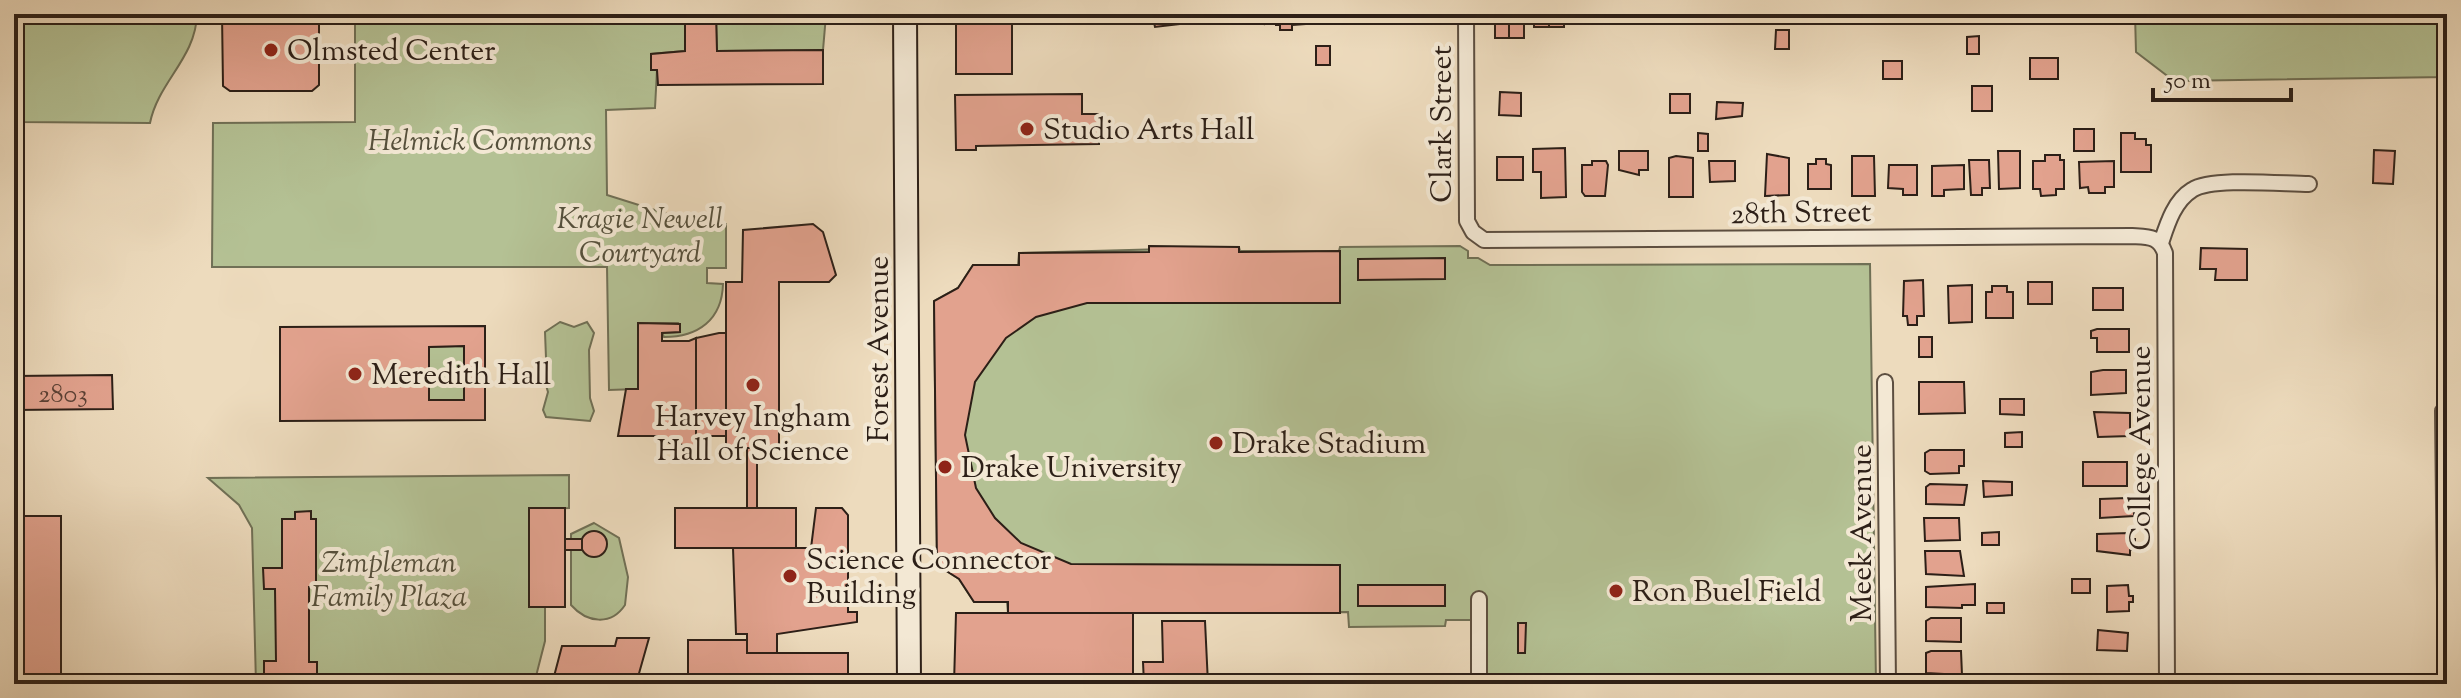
<svg xmlns="http://www.w3.org/2000/svg" width="2461" height="698" font-family="'Sorts Mill Goudy',serif">
<style>
.green{fill:#b4c194;stroke:#707056;stroke-width:2}
.building{fill:#e2a28e;stroke:#2c1f17;stroke-width:2;fill-rule:evenodd}
.lines{fill:none;stroke-linecap:round;stroke-linejoin:round}
.minor-casing{stroke:#5c4e40;stroke-width:18}
.secondary-casing{stroke:#2c1f17;stroke-width:26}
.minor{stroke:#f3e8d4;stroke-width:14}
.secondary{stroke:#f3e8d4;stroke-width:22}
.poi-dot{fill:#8f2418;stroke:#f3e8d4;stroke-width:3}
.labels{text-anchor:middle;stroke-width:8;stroke-linejoin:round;paint-order:stroke}
.number-label{font-size:26px;fill:#5a4035}
.poi-label{font-size:30px;fill:#2c1f17;stroke:#f3e8d4;text-anchor:start}
.street-label{font-size:30px;fill:#2c1f17;stroke:#f3e8d4}
.park-label{font-size:30px;font-style:italic;fill:#55503c;stroke:#f3e8d4}
</style>
<rect width="100%" height="100%" fill="#eddbbd"/>
<filter id="stains"><feTurbulence type="fractalNoise" baseFrequency=".0025" numOctaves="4"/><feColorMatrix values="0 0 0 0 .2 0 0 0 0 .09 0 0 0 0 .02 0 0 0 .5 -.17"/></filter>
<radialGradient id="worn" r=".72"><stop offset=".6" stop-color="#630" stop-opacity="0"/><stop offset="1" stop-color="#630" stop-opacity=".3"/></radialGradient>
<g class="green">
<path d="M19 14H197C196 58 158 82 150 123L19 122Z"/>
<path d="M355 14H685V51L651 54V70H657L655 108 606 110 607 195 696 223 726 224V268H707V283L723 284C722 320 698 337 664 337L662 333 680 332 678 323H638V389L609 390 607 267H212L213 123 355 122Z"/>
<path d="M716 14 826 15 823 50 717 51Z"/>
<path d="M2135 14H2447V77L2174 81 2136 52Z"/>
<path d="M1460 246 1468 251V258H1478L1490 265 1870 264 1876 684H1486L1485 620H1446L1445 626 1349 627 1348 612 1008 613 1007 602H974L959 579 937 565 934 301 958 288 973 265H1018L1019 253 1239 247 1240 251H1339L1340 247Z"/>
<path d="M560 322 574 327 587 322 594 333 589 350 590 398 594 411 590 421 546 417 543 410 548 392 542 372 546 358 545 332Z"/>
<path d="M464 346V400H429V347Z"/>
<path d="M569 475V508L529 509V607H545V641L534 684H256L252 528 239 505 208 478Z"/>
<path d="M594 523 619 538 628 577 625 605C611 626 587 623 571 605V534Z"/>
</g>
<g class="building">
<path d="M222 14H319V85L312 91H230L223 86Z"/>
<path d="M685 14H716L717 51 823 50V84L658 85 657 70H651V54L685 51Z"/>
<rect x="956" y="14" width="56" height="60"/>
<path d="M1152 14H1179V24L1155 27Z"/>
<path d="M1197 14H1222V23H1207V19H1197Z"/>
<path d="M1228 14H1264V24L1228 19Z"/>
<path d="M1305 14V24L1292 25V30H1280V25H1276V15Z"/>
<rect x="1324" y="14" width="25" height="9"/>
<path d="M1490 14H1509V38H1495V16Z"/>
<rect x="1509" y="14" width="15" height="24"/>
<rect x="1534" y="14" width="15" height="13"/>
<rect x="1549" y="14" width="15" height="13"/>
<path d="M1648 14 1646 24H1624L1621 15Z"/>
<path d="M1776 30H1789V49H1775Z"/>
<path d="M1979 36V54H1967V37Z"/>
<rect x="1316" y="46" width="14" height="19"/>
<rect x="2030" y="58" width="28" height="21"/>
<rect x="1883" y="61" width="19" height="18"/>
<rect x="1972" y="86" width="20" height="25"/>
<path d="M1500 92 1521 93V116L1499 115Z"/>
<path d="M1082 94V114H1099V144L976 146V150H956L955 95Z"/>
<rect x="1670" y="94" width="20" height="19"/>
<path d="M1717 102 1743 103 1742 116 1716 119Z"/>
<rect x="2074" y="129" width="20" height="22"/>
<path d="M1698 133 1708 134V151H1698Z"/>
<path d="M2121 133H2135V139H2146V145H2151V172H2121Z"/>
<path d="M1565 148 1566 197 1541 198V172H1533V149Z"/>
<path d="M2374 150 2395 151 2393 184 2373 183Z"/>
<path d="M1619 151H1648V170H1639V175L1619 170Z"/>
<path d="M1998 151H2020V188L1999 189Z"/>
<path d="M1767 154 1789 158V195L1765 196Z"/>
<path d="M2045 155H2060V160H2064V189H2056V195L2041 196 2040 189H2033V161H2045Z"/>
<path d="M1676 156 1693 158V197H1669V158Z"/>
<path d="M1852 156H1874L1875 196H1852Z"/>
<rect x="1497" y="157" width="26" height="23"/>
<path d="M1816 159H1826V164L1831 165V189H1808V164H1816Z"/>
<path d="M1969 160H1989L1990 188H1982V195H1971Z"/>
<path d="M1592 161H1606L1608 165 1605 196H1585L1582 192V165H1592Z"/>
<path d="M1709 161H1735V181L1710 182Z"/>
<path d="M2114 161V187H2105V193H2089L2088 187 2080 188 2079 162Z"/>
<path d="M1889 165H1917V195H1903V189L1888 188Z"/>
<path d="M1964 165V189L1944 190V196H1932V166Z"/>
<path d="M813 224 823 232 836 275 829 282H779V448H726V282H742L743 230Z"/>
<path d="M1149 246 1239 247V252L1340 251V303H1087L1036 317 1006 338 975 382 965 435 976 488 995 518 1021 543 1071 564 1340 565V613H1008V602H974L959 579 937 565 934 301 958 288 973 265H1019V253L1149 252Z"/>
<path d="M2201 248 2247 249V280H2215L2216 269H2200Z"/>
<path d="M1445 258V279L1358 280V259Z"/>
<path d="M1923 280 1924 316H1917V325H1908L1907 316H1903L1904 281Z"/>
<rect x="2028" y="282" width="24" height="22"/>
<path d="M1972 285V322L1949 323 1948 286Z"/>
<path d="M1992 286H2007V292H2013V318H1986V292H1992Z"/>
<rect x="2093" y="288" width="30" height="22"/>
<path d="M638 323 680 324V332L662 333V341H689L696 338V447L670 443 658 436H618L626 389H638Z"/>
<path d="M485 326V420L280 421V327ZM464 346V400H429V347Z"/>
<path d="M2097 329H2129V352H2097V338H2091V331Z"/>
<path d="M719 333H726V436H696V338Z"/>
<rect x="1919" y="337" width="13" height="20"/>
<path d="M2103 370H2126V393L2091 395V372Z"/>
<path d="M112 375 113 409 14 410V376Z"/>
<path d="M1919 382H1964L1965 413 1919 414Z"/>
<path d="M2000 399H2024V415L2000 414Z"/>
<path d="M2094 412 2130 413V436L2098 437Z"/>
<path d="M2022 432V447H2005V433Z"/>
<rect x="747" y="448" width="10" height="60"/>
<path d="M1930 450H1964V466H1959V473L1930 474 1925 471V453Z"/>
<rect x="2083" y="462" width="44" height="24"/>
<path d="M1983 481 2012 482V495L1984 497Z"/>
<path d="M1930 484 1967 485 1964 505 1926 504V487Z"/>
<path d="M2127 498 2134 501V516L2100 518V499Z"/>
<rect x="529" y="508" width="36" height="99"/>
<rect x="675" y="508" width="121" height="40"/>
<path d="M816 508H842L848 515V612H857V622L777 634V653H747V634H736L733 548H811Z"/>
<path d="M311 511V519H316V587H309V662H317V684L264 681V661H276L275 589H264L263 568H282V519H295V512Z"/>
<rect x="14" y="516" width="47" height="168"/>
<path d="M1924 518H1959L1960 540 1925 541Z"/>
<circle cx="594" cy="544" r="13"/>
<path d="M1999 532V545H1982V533Z"/>
<path d="M2129 533 2130 539H2135V550H2130V555L2097 551V534Z"/>
<rect x="565" y="539" width="17" height="11"/>
<path d="M1925 551H1960L1964 576 1926 574Z"/>
<rect x="2072" y="579" width="18" height="14"/>
<path d="M1975 584V605H1962V608L1926 607V587Z"/>
<rect x="1358" y="585" width="87" height="21"/>
<path d="M2128 585 2129 596H2133V602H2129V611L2107 612V586Z"/>
<rect x="1987" y="603" width="17" height="10"/>
<path d="M956 613H1133V684H954Z"/>
<path d="M1931 618H1961V642L1926 641V621Z"/>
<path d="M1162 621H1205L1208 684H1144L1143 662H1163Z"/>
<path d="M1518 623H1526L1525 653H1518Z"/>
<path d="M2098 630 2128 633 2127 651 2097 650Z"/>
<path d="M617 638H649L636 684H552L562 646H615Z"/>
<path d="M688 640H747V653H848V684H688Z"/>
<path d="M1931 651H1961L1962 675 1926 673V653Z"/>
</g>
<g class="lines">
<g class="minor-casing">
<g id="minor">
<path d="M1466 14 1467 221 1473 232 1484 240 2132 236C2149 237 2159 236 2165 253L2167 684"/>
<path d="M2161 243C2167 225 2174 201 2192 190 2212 177 2283 184 2309 184"/>
<path d="M1885 382 1888 684"/>
<path d="M2443 411 2446 684"/>
<path d="M1479 599V684"/>
</g>
</g>
<g class="secondary-casing">
<path id="secondary" d="M905 14 909 684"/>
</g>
<use href="#minor" class="minor"/>
<use href="#secondary" class="secondary"/>
</g>
<g class="poi-dot">
<circle cx="271" cy="50" r="8"/>
<circle cx="1027" cy="129" r="8"/>
<circle cx="355" cy="374" r="8"/>
<circle cx="753" cy="385" r="8"/>
<circle cx="1216" cy="443" r="8"/>
<circle cx="945" cy="467" r="8"/>
<circle cx="790" cy="576" r="8"/>
<circle cx="1616" cy="591" r="8"/>
</g>
<g class="labels">
<g class="number-label">
<text x="63" y="402">2803</text>
</g>
<g class="poi-label">
<text x="287" y="60">Olmsted Center</text>
<text x="1043" y="139">Studio Arts Hall</text>
<text x="371" y="384">Meredith Hall</text>
<text x="753" y="426" text-anchor="middle">Harvey Ingham<tspan x="753" dy="34">Hall of Science</tspan></text>
<text x="1232" y="453">Drake Stadium</text>
<text x="961" y="477">Drake University</text>
<text x="806" y="569">Science Connector<tspan x="806" dy="34">Building</tspan></text>
<text x="1632" y="601">Ron Buel Field</text>
</g>
<g class="street-label">
<text transform="translate(1441 124) rotate(-90)" y="10">Clark Street</text>
<text transform="translate(1801 212) rotate(-1)" y="10">28th Street</text>
<text transform="translate(878 349) rotate(-90)" y="10">Forest Avenue</text>
<text transform="translate(2140 448) rotate(-90)" y="10">College Avenue</text>
<text transform="translate(1861 533) rotate(-90)" y="10">Meek Avenue</text>
</g>
<g class="park-label">
<text x="480" y="150">Helmick Commons</text>
<text x="640" y="228">Kragie Newell<tspan x="640" dy="34">Courtyard</tspan></text>
<text x="389" y="572">Zimpleman<tspan x="389" dy="34">Family Plaza</tspan></text>
</g>
</g>
<rect width="2461" height="698" fill="none" stroke="#eddbbd" stroke-width="48"/>
<rect x="16" y="16" width="2429" height="666" fill="none" stroke="#2c1f17" stroke-width="4"/>
<rect x="24" y="24" width="2413" height="650" fill="none" stroke="#2c1f17" stroke-width="2"/>
<path d="M2153 88v12h138v-12" fill="none" stroke="#2c1f17" stroke-width="4"/>
<text x="2165" y="88" font-size="24" fill="#2c1f17" stroke="#f3e8d4" stroke-width="6" paint-order="stroke">50 m</text>
<rect width="100%" height="100%" filter="url(#stains)"/>
<rect width="100%" height="100%" fill="url(#worn)"/>
</svg>
